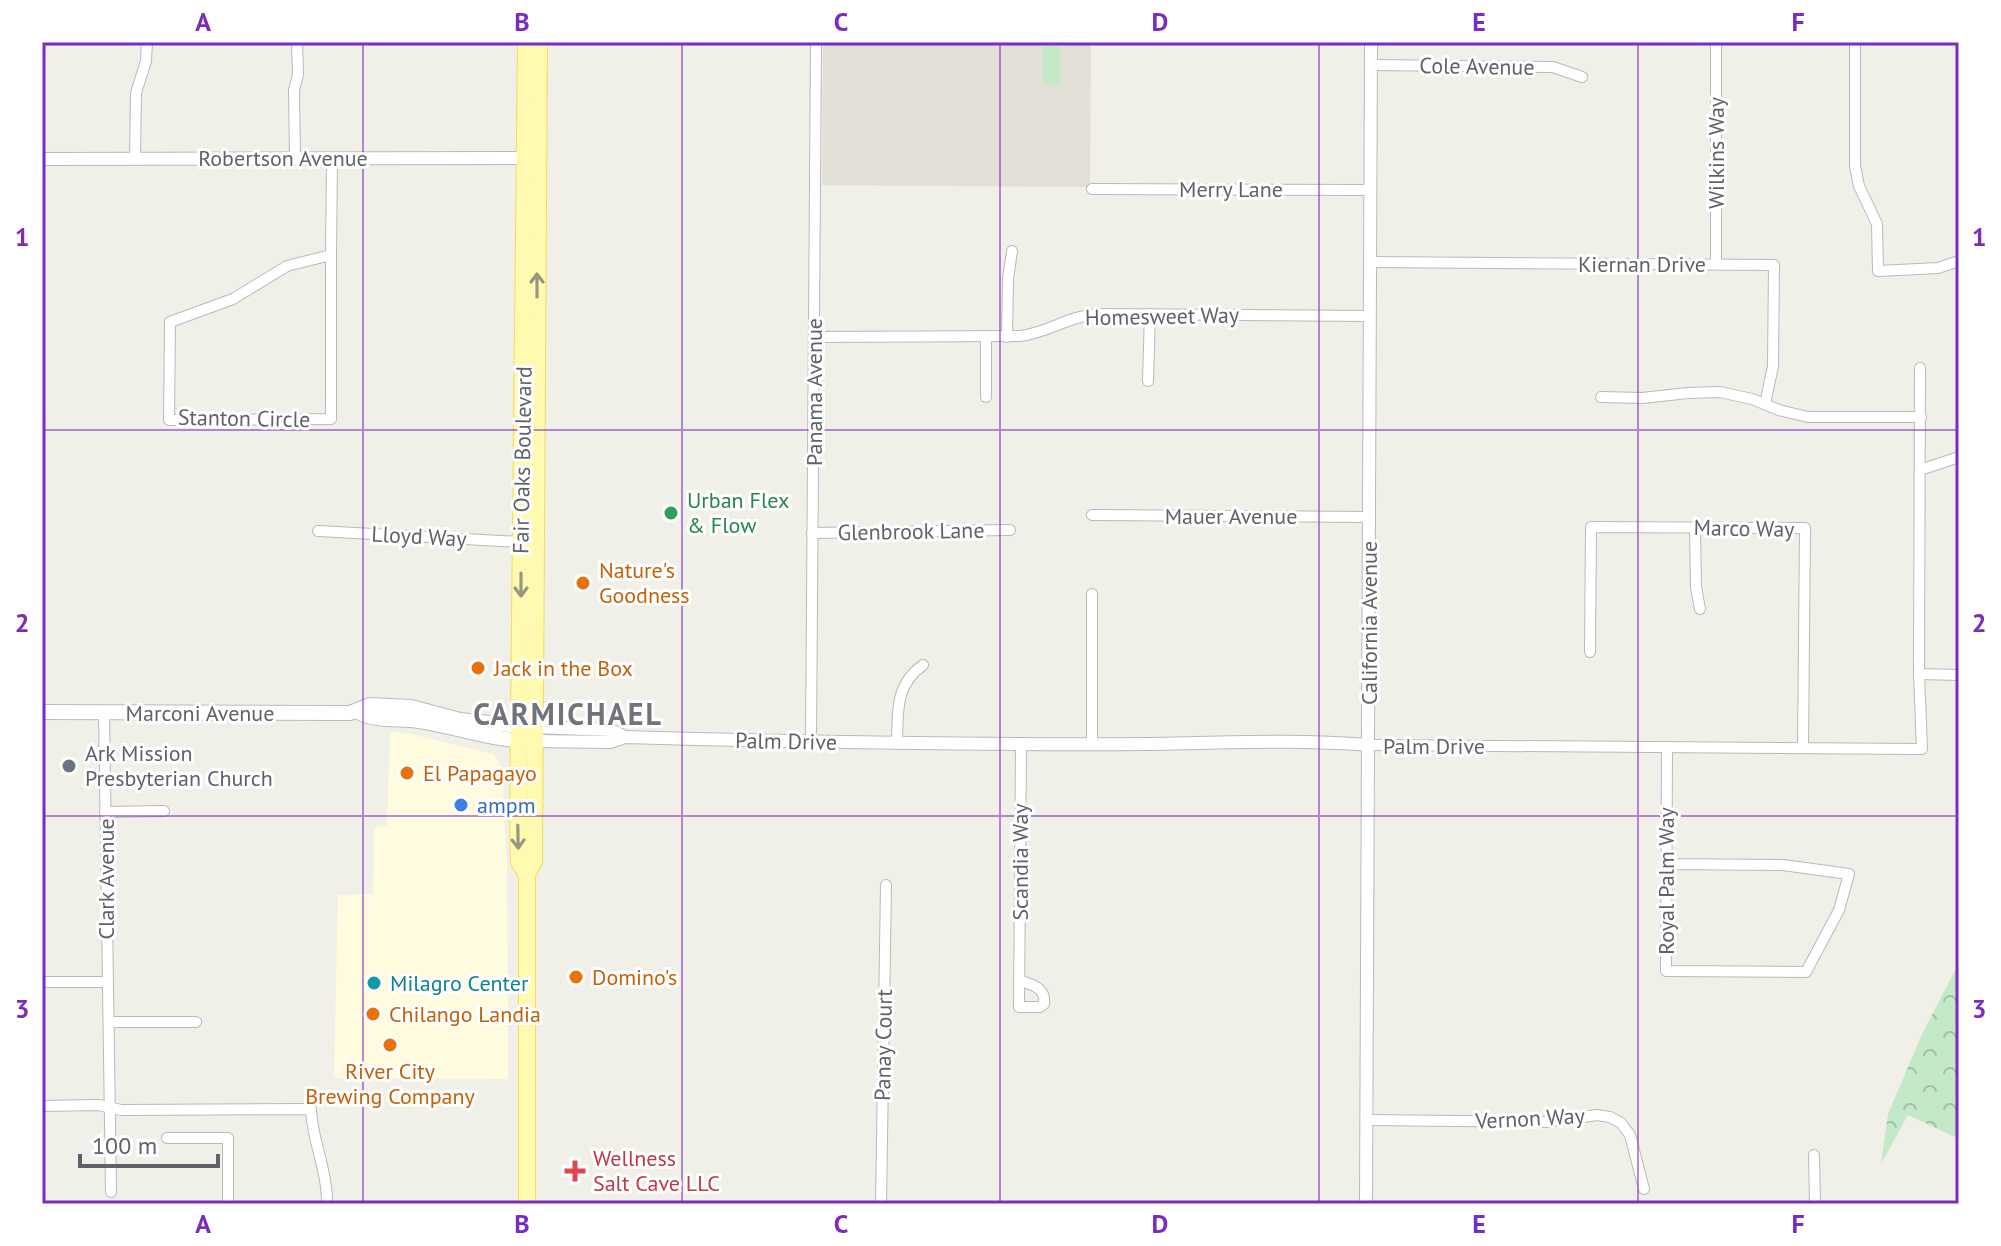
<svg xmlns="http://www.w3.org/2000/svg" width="2001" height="1246" font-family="'PT Sans',sans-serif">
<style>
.commercial{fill:#fffbdf}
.education{fill:#e1dfd6}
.forest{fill:url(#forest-crowns)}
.pitch{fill:#c4e9c8}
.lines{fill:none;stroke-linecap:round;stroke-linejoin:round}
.minor-casing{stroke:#b8b9be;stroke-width:12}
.tertiary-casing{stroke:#b8b9be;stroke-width:14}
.secondary-casing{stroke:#b9bbc1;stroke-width:16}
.primary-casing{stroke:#f6da5c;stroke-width:18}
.minor{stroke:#fff;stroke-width:10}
.tertiary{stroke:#fff;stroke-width:12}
.secondary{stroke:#fff;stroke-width:14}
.primary{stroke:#fffaaf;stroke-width:16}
.oneway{stroke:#979781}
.grid{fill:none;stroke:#7b2cbf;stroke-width:2;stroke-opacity:0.55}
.leisure-dot{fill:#2e9e5b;stroke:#fff;stroke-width:3}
.food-dot{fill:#e8710a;stroke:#fff;stroke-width:3}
.worship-dot{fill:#6b7280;stroke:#fff;stroke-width:3}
.shop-dot{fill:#3f7fe0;stroke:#fff;stroke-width:3}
.culture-dot{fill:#0f9aa8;stroke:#fff;stroke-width:3}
.health-dot{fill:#e0444e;stroke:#fff;stroke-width:3}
.labels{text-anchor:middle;stroke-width:6;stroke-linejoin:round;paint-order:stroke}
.street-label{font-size:22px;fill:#5f6268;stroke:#fff}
.leisure-label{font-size:22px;fill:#27864d;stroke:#fff;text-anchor:start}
.food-label{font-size:22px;fill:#c56008;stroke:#fff;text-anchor:start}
.worship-label{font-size:22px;fill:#5b616d;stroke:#fff;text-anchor:start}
.shop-label{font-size:22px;fill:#366cbe;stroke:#fff;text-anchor:start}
.culture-label{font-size:22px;fill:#0d838f;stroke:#fff;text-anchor:start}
.health-label{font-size:22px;fill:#be3a42;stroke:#fff;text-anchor:start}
.district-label{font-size:30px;font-weight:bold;letter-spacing:2px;fill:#70747a;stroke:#fff}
.neatline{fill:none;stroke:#7b2cbf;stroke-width:3}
.grid-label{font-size:26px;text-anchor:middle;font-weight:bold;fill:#7b2cbf}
</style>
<defs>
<pattern id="forest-crowns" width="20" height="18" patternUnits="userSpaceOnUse" patternTransform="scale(2)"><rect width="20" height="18" fill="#c4e9c8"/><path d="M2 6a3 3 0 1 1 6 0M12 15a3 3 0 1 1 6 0" fill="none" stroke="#a2c0a6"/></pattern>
</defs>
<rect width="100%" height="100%" fill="#f1f0e8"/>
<path class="commercial" d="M390 732 406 733 493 754 502 768 507 873 508 1079 334 1078 338 895 373 894 374 827 387 826Z"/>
<path class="education" d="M823 42H1091L1090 187 822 185Z"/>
<path class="forest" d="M1959 963V1139L1908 1115 1881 1164 1888 1114 1922 1034Z"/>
<rect class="pitch" x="1043" y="42" width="17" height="43"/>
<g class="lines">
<g class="minor-casing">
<g id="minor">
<path d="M1855 42V166L1859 186 1877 224 1878 271 1938 268 1959 261"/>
<path d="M1371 65 1553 67 1582 77"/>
<path d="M295 158 294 90 298 75 297 42"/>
<path d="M135 159 136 93 146 61 147 42"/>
<path d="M1092 189 1370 190"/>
<path d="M331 255V419L169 420 170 322 233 299 287 266Z"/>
<path d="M331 255 332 158"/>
<path d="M1370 262 1774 265 1773 366 1765 404"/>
<path d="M1716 264V42"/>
<path d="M814 337 1020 336C1047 333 1069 316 1096 314L1370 316"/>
<path d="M1007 337 1008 279 1012 251"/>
<path d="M1148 381 1150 314"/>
<path d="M986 397V336"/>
<path d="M1601 397 1642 398 1688 393 1720 392 1752 399 1779 410 1808 417H1921"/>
<path d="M1920 470 1959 457"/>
<path d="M1092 515 1369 517"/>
<path d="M1695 527 1696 587 1700 609"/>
<path d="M318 531 521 542"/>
<path d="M812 533 1010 530"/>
<path d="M1590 652 1591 527 1805 528 1803 747"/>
<path d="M1919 674 1959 675"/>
<path d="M104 712 111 1192"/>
<path d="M811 741 816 42"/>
<path d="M897 742C898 711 895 685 923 665"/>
<path d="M1092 743V594"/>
<path d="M1369 745 1922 749 1919 674 1920 368"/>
<path d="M105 812 164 811"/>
<path d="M1666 864 1783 865 1849 874 1839 910 1806 972 1666 971 1667 747"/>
<path d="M1019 980C1032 985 1046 987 1044 1004L1040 1007H1019L1021 743"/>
<path d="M42 982H106"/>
<path d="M110 1022H196"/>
<path d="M42 1106 99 1105 121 1110 311 1109C312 1141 326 1165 327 1198"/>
<path d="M1367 1120 1547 1122 1597 1115 1610 1117 1621 1123 1630 1135 1644 1189"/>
<path d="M167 1138H228V1204"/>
<path d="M1814 1155 1815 1204"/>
<path d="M881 1204 886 885"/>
</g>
</g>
<g class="tertiary-casing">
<g id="tertiary">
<path d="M42 159 531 158"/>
<path d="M534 727 611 730 625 737"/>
<path d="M534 741 610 742 625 737C798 742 972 745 1145 744 1220 743 1294 739 1369 745"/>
<path d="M1366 1204 1371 42"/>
</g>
</g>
<g class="secondary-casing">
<g id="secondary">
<path d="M42 712 350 713 370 705 411 707 460 720 530 727"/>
<path d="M358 712C377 722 399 718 419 721 457 727 491 740 530 741"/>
</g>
</g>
<g class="primary-casing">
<g id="primary">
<path d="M526 42 518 815 519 862 527 875"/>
<path d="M527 1204V875L534 861 539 42"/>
</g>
</g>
<use href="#minor" class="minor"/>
<use href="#tertiary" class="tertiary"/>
<use href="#secondary" class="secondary"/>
<use href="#primary" class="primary"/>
</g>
<defs><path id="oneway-shaft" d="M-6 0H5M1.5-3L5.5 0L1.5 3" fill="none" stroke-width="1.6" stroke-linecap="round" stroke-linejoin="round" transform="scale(2)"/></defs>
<g class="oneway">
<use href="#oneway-shaft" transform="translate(537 285) rotate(-90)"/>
<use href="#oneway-shaft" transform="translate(521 585) rotate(90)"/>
<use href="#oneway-shaft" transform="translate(518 837) rotate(89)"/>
</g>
<path class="grid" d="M363 42V1204M682 42V1204M1000 42V1204M1319 42V1204M1638 42V1204M42 430H1959M42 816H1959"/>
<circle class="leisure-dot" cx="671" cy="513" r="8"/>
<g class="food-dot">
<circle cx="583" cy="583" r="8"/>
<circle cx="478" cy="668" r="8"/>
<circle cx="407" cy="773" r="8"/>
<circle cx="576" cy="977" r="8"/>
<circle cx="373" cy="1014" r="8"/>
<circle cx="390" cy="1045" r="8"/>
</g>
<circle class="worship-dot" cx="69" cy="766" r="8"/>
<circle class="shop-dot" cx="461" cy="805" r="8"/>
<circle class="culture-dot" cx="374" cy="983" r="8"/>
<path class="health-dot" d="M571 1159h8v8h8v8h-8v8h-8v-8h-8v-8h8z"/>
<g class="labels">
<g class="street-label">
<text transform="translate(1477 66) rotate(1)" y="8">Cole Avenue</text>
<text transform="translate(1716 153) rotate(-90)" y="8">Wilkins Way</text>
<text x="283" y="166">Robertson Avenue</text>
<text x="1231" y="197">Merry Lane</text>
<text x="1642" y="272">Kiernan Drive</text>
<text transform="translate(1162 316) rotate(-1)" y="8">Homesweet Way</text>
<text transform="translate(814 392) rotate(-90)" y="8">Panama Avenue</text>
<text transform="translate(244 418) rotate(1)" y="8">Stanton Circle</text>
<text transform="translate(522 460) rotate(-89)" y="8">Fair Oaks Boulevard</text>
<text x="1231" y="524">Mauer Avenue</text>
<text transform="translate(1744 528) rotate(1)" y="8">Marco Way</text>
<text transform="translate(911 531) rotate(-1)" y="8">Glenbrook Lane</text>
<text transform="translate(419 536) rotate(3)" y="8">Lloyd Way</text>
<text transform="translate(1369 623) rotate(-90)" y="8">California Avenue</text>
<text x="200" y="721">Marconi Avenue</text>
<text transform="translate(786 741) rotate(1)" y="8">Palm Drive</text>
<text x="1434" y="754">Palm Drive</text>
<text transform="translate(1020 862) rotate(-90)" y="8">Scandia Way</text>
<text transform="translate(106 879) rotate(-90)" y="8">Clark Avenue</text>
<text transform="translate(1666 881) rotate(-90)" y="8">Royal Palm Way</text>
<text transform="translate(883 1045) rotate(-89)" y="8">Panay Court</text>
<text transform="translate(1530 1118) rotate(-3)" y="8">Vernon Way</text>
</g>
<g class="leisure-label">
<text x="687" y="508">Urban Flex<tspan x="687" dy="25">&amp; Flow</tspan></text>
</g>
<g class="food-label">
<text x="599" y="578">Nature's<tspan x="599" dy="25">Goodness</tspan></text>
<text x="494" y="676">Jack in the Box</text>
<text x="423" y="781">El Papagayo</text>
<text x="592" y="985">Domino's</text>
<text x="389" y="1022">Chilango Landia</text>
<text x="390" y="1079" text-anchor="middle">River City<tspan x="390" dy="25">Brewing Company</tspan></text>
</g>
<g class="worship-label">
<text x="85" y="761">Ark Mission<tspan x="85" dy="25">Presbyterian Church</tspan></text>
</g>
<g class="shop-label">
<text x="477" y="813">ampm</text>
</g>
<g class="culture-label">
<text x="390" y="991">Milagro Center</text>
</g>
<g class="health-label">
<text x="593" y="1166">Wellness<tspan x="593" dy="25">Salt Cave LLC</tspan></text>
</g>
<g class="district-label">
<text x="568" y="725">CARMICHAEL</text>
</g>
</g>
<rect width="2001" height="1246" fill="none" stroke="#ffffff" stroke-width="88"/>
<path d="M80 1154v12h138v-12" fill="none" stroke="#5f6268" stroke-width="4"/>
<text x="92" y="1154" font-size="24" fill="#5f6268" stroke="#ffffff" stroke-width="6" paint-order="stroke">100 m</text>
<rect x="44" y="44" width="1913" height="1158" class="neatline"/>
<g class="grid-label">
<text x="203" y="31">A</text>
<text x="522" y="31">B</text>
<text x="841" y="31">C</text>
<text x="1160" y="31">D</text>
<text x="1479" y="31">E</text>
<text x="1798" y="31">F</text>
<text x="22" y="246">1</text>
<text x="1979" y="246">1</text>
<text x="22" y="632">2</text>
<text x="1979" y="632">2</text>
<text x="22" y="1018">3</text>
<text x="1979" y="1018">3</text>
<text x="203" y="1233">A</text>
<text x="522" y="1233">B</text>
<text x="841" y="1233">C</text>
<text x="1160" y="1233">D</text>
<text x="1479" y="1233">E</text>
<text x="1798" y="1233">F</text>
</g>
</svg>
